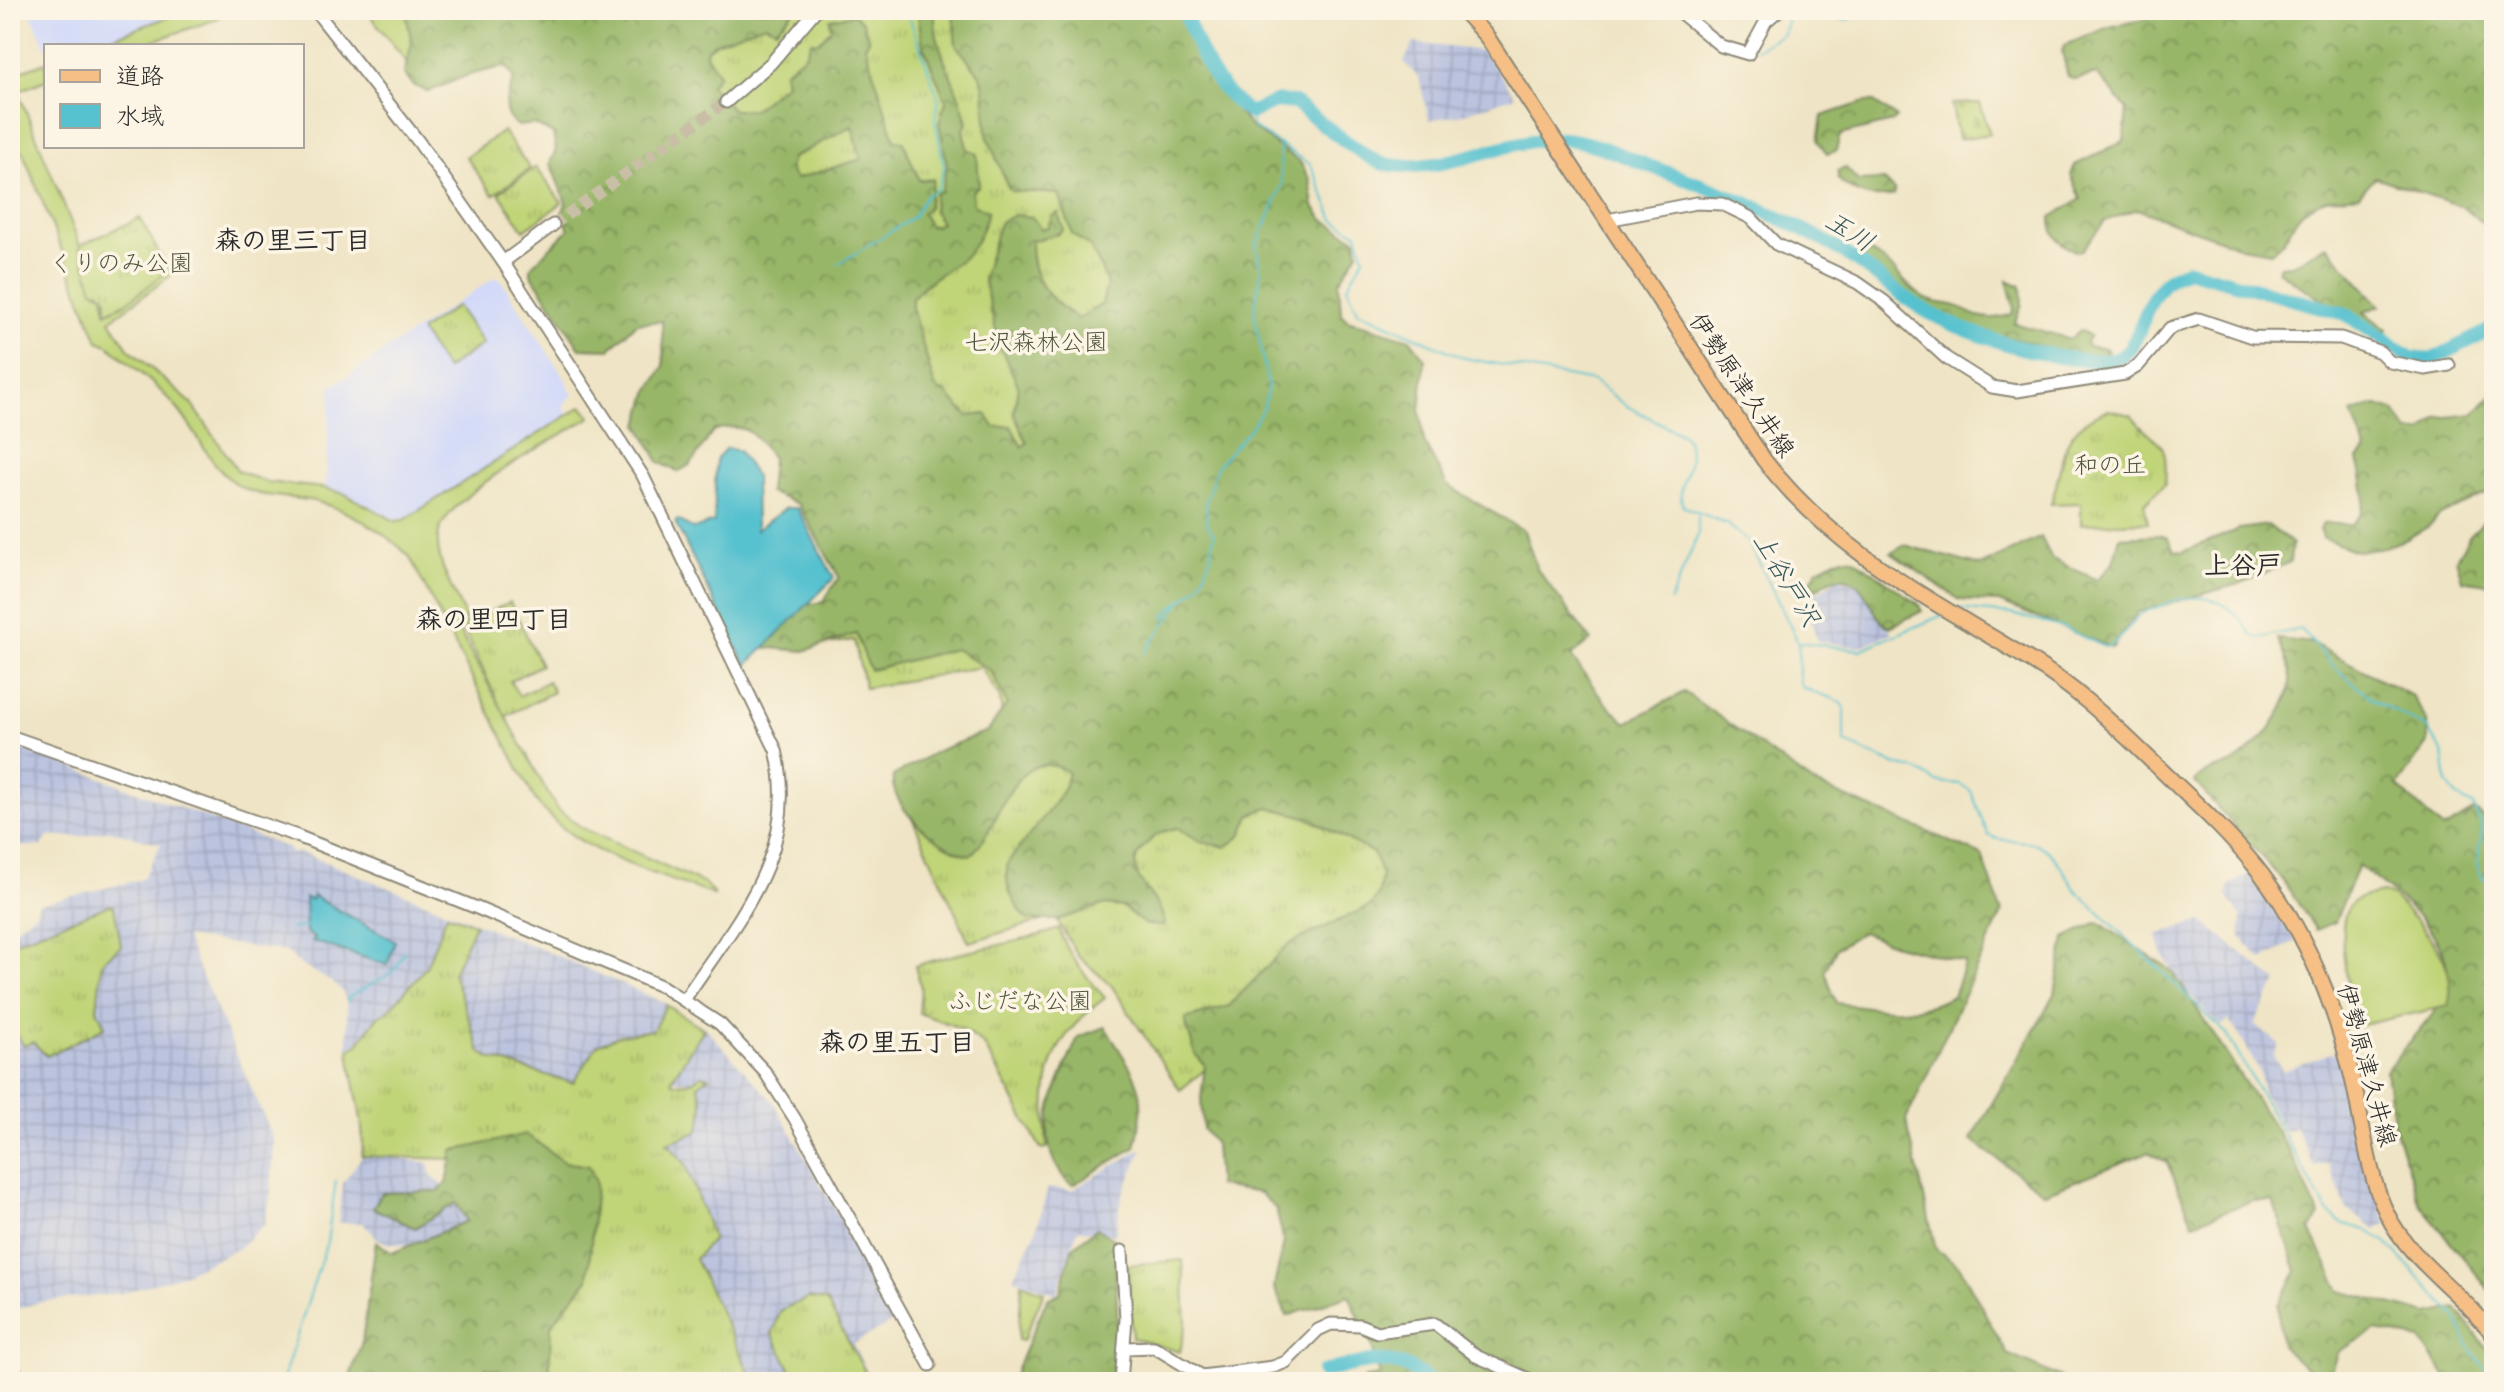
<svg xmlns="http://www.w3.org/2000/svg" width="2504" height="1392" font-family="Pangolin,'Klee One',sans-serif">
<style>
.built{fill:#d1d9f9}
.industrial{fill:url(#industrial-grid)}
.grass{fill:url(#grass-tufts);stroke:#768052;stroke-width:2}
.forest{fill:url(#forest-crowns);stroke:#62704a;stroke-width:2;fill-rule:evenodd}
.cemetery{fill:url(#cemetery-stones);stroke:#768052;stroke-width:2}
.garden{fill:#c0d478;stroke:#768052;stroke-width:2}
.water{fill:#56c1cf;stroke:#40767d;stroke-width:2}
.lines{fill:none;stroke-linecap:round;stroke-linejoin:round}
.stream{stroke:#56c1cf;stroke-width:2}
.river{stroke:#56c1cf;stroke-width:14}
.minor-tunnel{stroke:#c8bfa6;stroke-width:11;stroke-dasharray:11 5.5;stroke-linecap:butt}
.minor-casing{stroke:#8d8878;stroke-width:15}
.major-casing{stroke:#8d8878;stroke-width:18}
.minor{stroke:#fff;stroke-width:11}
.major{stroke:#f5bf86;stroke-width:14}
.labels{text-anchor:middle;stroke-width:7;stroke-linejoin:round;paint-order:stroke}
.park-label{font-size:24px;fill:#50553e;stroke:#fcf5e5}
.street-label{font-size:24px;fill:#2b2b2b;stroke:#fcf5e5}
.water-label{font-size:26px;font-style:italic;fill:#38585c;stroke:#fcf5e5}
.neighbourhood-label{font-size:26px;font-weight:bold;fill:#2b2b2b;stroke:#fcf5e5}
</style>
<defs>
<pattern id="industrial-grid" width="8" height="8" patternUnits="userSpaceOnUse" patternTransform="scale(2)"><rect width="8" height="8" fill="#bbc3de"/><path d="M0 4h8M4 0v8" fill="none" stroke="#a1a8bf"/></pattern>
<pattern id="grass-tufts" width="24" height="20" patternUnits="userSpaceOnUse" patternTransform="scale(2)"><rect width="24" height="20" fill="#c0d478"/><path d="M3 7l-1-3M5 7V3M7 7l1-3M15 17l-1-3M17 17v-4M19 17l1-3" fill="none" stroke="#a5b668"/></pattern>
<pattern id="forest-crowns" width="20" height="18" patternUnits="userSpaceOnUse" patternTransform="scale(2)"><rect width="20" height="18" fill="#98b668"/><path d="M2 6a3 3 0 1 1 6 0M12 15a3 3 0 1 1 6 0" fill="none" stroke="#7c9456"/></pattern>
<pattern id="cemetery-stones" width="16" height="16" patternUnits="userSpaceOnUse" patternTransform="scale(2)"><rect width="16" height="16" fill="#c0d478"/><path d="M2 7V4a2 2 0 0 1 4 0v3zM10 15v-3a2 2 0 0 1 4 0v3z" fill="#a5b668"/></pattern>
</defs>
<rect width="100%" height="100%" fill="#fcf5e5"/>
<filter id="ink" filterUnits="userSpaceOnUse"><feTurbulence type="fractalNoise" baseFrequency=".0125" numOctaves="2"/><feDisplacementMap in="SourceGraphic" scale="16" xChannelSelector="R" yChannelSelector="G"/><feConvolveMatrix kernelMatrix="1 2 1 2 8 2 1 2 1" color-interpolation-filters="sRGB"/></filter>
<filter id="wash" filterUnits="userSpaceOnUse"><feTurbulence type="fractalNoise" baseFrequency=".006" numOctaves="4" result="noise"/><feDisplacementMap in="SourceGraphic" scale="32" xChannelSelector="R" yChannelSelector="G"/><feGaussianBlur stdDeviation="1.8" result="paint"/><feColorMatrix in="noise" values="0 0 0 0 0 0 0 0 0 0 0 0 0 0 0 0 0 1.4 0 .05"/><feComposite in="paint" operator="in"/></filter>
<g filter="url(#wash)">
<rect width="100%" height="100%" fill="#efe4c5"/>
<g class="built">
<path d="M30 10H185L87 46H46V49Z"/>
<path d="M494 278 500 279 565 379 573 395 563 405 569 415 405 518 395 519 346 493 325 487 331 387Z"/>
</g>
<g class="industrial">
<path d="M1413 43 1483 51 1515 96 1459 115 1429 120 1419 78 1404 62Z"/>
<path d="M1838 578 1857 584 1892 633 1859 647 1818 641 1804 602Z"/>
<path d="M10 744 288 848 291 854 300 852 553 954 665 1003 705 1028 773 1101 898 1319 853 1344 872 1382H755L695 1259 713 1239 685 1163 667 1142 697 1132 701 1124 704 1109 699 1084 709 1077 702 1074 691 1081 672 1079 704 1028 666 1004 652 1029 620 1034 597 1045 573 1083 489 1058 480 1051 454 973 475 923 448 913 425 966 388 1010 378 1015 357 1043 348 1048 347 1006 343 992 332 982 301 965 287 952 185 937 274 1140 271 1193 264 1225 237 1249 181 1275 123 1293 40 1302 10 1311V932L36 913 39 904 143 879 161 844 109 830 78 837 49 836 41 846H10Z"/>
<path d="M2249 874 2296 941 2262 960 2241 938V917L2227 896 2228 886Z"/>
<path d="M2202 921 2277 982 2254 1024 2279 1044 2273 1056 2283 1071 2339 1050 2386 1224 2374 1229 2346 1208 2329 1164 2315 1167 2295 1127 2285 1132 2262 1091 2260 1072 2236 1030 2228 1020 2221 1026 2186 991 2162 954 2158 934Z"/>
<path d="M1143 1148 1122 1196 1115 1235 1078 1229 1056 1294 1013 1277 1035 1234 1048 1188 1072 1190Z"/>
<path d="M371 1155 429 1163 431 1175 442 1186 468 1187 472 1240 428 1245 390 1244 378 1239 363 1223H338L343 1183 361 1158Z"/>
</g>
<g class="grass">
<path d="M366 10H1125L1430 885 1180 1090 1111 985 1078 956 1055 917 969 942 896 783 1003 726 1000 698 981 667 865 688 854 640 812 647 853 585 758 420 676 361 673 314 584 228 561 131 514 60 424 84Z"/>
<path d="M503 131 530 169 493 195 466 157Z"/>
<path d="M536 167 562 203 524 230 499 193Z"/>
<path d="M140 218 169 271 126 303 107 312V299L100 291 93 290 78 246Z"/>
<path d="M457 306 483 344 446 369 420 331Z"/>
<path d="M2109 410 2131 415C2156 449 2169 432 2165 484L2144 504 2148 522 2081 524V503L2051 504C2065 463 2057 426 2109 410Z"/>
<path d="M510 602 541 665 510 681 519 696 548 681 553 692 505 717 462 625Z"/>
<path d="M110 905 114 906 121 946 102 962 97 1009 105 1027 47 1056 33 1042 24 1046 10 1025V947L19 940Z"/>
<path d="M447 914 475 924 453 973 480 1051 489 1058 573 1083 597 1045 621 1035 653 1030 666 1005 704 1029 672 1079 673 1083 692 1082 702 1075 709 1077 698 1085C704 1102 705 1115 697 1132L667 1143 685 1163 713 1239 695 1259 754 1382H445L492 1157 464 1148 453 1150 451 1159 362 1156C366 1119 352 1086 349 1049L358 1044 378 1016 389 1010 426 967Z"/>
<path d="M1059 929C1069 958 1086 976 1105 998 1046 1041 1042 1079 1047 1148L1041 1149 984 1045 963 1029 919 1013 921 988 915 966C961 950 1011 946 1059 929Z"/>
<path d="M1183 1260 1186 1324 1180 1352 1132 1338 1128 1265Z"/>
<path d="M1022 1283 1044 1292 1023 1341 1018 1340Z"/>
<path d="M809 1298 826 1301 865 1371 861 1382H797L772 1334 781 1310Z"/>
</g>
<g class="forest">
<path d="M405 10H795L776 29 765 24 716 42 707 49 706 55 719 74 710 86 733 110H753L786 83 784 72 806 54 811 41 819 42 831 29 830 19 854 14 863 23 869 40 865 46 895 140 903 141 919 180 933 179 928 208 922 213 930 227 941 223 933 210 935 193 941 191 947 166 939 123 946 101 923 46 918 15 935 10C932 47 959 85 967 123L963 131 967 148 977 154 979 185 972 192 973 205 988 211C970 274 949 257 912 298V308L935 387 940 392 944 391 968 416 986 414 994 427 1011 426 1022 447 1027 443 1014 414 1018 385 1000 347 983 278 1000 222 1015 215 1032 217 1041 229 1048 227 1052 216 1058 213 1063 229 1058 234 1031 241C1030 280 1048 299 1078 319L1102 304 1107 284 1099 264 1091 248 1072 234 1059 194 1011 191 1007 185 987 135 984 87 980 75 956 45 953 12 1180 10 1223 95 1251 127 1300 162 1310 180 1314 206 1323 219 1356 239 1358 252 1339 282 1341 314 1347 320 1410 339 1425 359 1420 410 1424 442 1447 485 1524 531 1537 569 1591 640 1571 656 1605 702 1626 723 1684 692 1815 784 1982 855 2002 913 1906 1120 1936 1249 1960 1267 2007 1354 2071 1382H1366L1365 1378 1380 1376 1372 1346 1349 1295 1287 1316 1274 1287 1284 1242 1276 1209 1260 1193 1218 1186 1215 1144 1203 1129 1201 1098 1205 1065 1195 1054 1185 1019 1229 1006 1289 944 1372 905 1379 893 1382 874 1373 853 1306 817 1268 807 1250 815 1241 836 1226 847 1202 842 1178 828C1161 831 1153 836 1142 849 1118 877 1166 897 1164 926L1146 925 1122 907 1103 905 1058 920H1028C1013 904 1003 884 1008 862L1053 805 1064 788 1068 772C1012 739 1000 832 970 855 941 850 889 808 893 776L937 751 988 731 1007 704 991 671 955 649 870 670 856 634 804 651 749 646 753 539 799 607 823 602 839 577 798 504 769 492 772 458C753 433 748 422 714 430L691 464 678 472 659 462 639 425 648 393 664 366 662 321 637 323 610 349 580 348 531 274V267L569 229 562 214 566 203 550 163 556 150 553 134 534 124 518 126C497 114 508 96 514 78L506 66 468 75 428 92 414 86 404 74 412 42ZM852 126 861 159 796 179C788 172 789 167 792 158ZM1862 932 1895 945 1965 962 1953 996C1912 1018 1881 1008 1836 1003L1825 971 1836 949Z"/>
<path d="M2149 10H2494V231L2461 206 2375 177 2359 195C2337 197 2315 197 2299 216 2288 230 2288 239 2272 252L2241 247 2137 209 2105 221 2080 252C2062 248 2050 235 2051 217L2081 199 2071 175 2075 165 2124 141 2127 109 2097 74 2075 80 2068 77 2062 51 2065 45 2109 27 2147 19Z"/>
<path d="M1865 102H1874L1896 117 1892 122 1840 135 1836 151 1827 154 1818 142 1822 116Z"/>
<path d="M1846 168 1858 181 1883 180 1895 191 1894 195C1872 201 1855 195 1838 179V171Z"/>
<path d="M2326 245 2380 306 2364 312 2387 330 2385 336 2378 337 2278 271 2280 266 2292 265Z"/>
<path d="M1860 248C1890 256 1899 282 1923 297 1935 305 1948 302 1958 307 1976 317 1991 322 2012 314L2014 307 2007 280 2021 286 2022 305 2014 323 2070 339 2080 330 2090 336 2086 341 2088 346 2107 349 2108 355C2071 363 2039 342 2004 337L1995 342 1961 331 1950 316 1925 307 1858 258Z"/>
<path d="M2494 393V506L2488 493 2440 515 2429 526 2407 539 2379 549 2356 551 2322 538 2319 529 2324 523 2351 525C2373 507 2363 483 2358 459L2366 450 2352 413 2374 405 2395 411 2408 432H2422L2438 418 2474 414Z"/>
<path d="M2494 511V585L2462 580 2456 559 2470 535Z"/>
<path d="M2268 525 2292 544 2290 562 2239 584 2138 612 2112 648 1999 602 1960 600 1891 553 1905 545 1980 566 2041 537 2052 559 2097 580 2113 562 2120 537 2160 535 2168 538 2174 550 2182 552 2239 529Z"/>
<path d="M1842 557 1853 558 1918 604 1922 611 1890 627C1868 620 1868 566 1830 580 1823 583 1816 591 1808 594L1806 589 1818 569Z"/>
<path d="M2278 639 2312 643 2412 696 2427 721 2428 743 2397 786 2443 829 2475 810 2494 827V933L2489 944 2494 950V1296L2420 1204 2394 1127 2386 1071C2402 1048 2426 1027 2440 1003 2472 946 2394 894 2358 865L2335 922 2316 930 2283 881 2195 782C2203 769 2221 770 2234 762 2261 745 2292 709 2290 675 2290 664 2282 650 2278 639Z"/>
<path d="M2098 922 2173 972 2288 1149 2320 1216 2310 1230 2340 1291 2428 1314 2456 1308 2494 1357V1382H2449L2421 1340 2377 1330 2338 1352 2330 1372 2317 1378 2281 1345 2278 1305 2297 1271 2273 1201H2252L2193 1223 2167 1162 2148 1152 2045 1193 1971 1140 2055 994 2065 938Z"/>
<path d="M1105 1027C1135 1076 1151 1088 1135 1147L1073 1185C1065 1181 1062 1175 1057 1167 1033 1125 1062 1078 1078 1037Z"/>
<path d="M526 1134 564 1162 589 1166 596 1182 588 1279 551 1325 549 1382H510L501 1371 485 1368 471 1382H348L362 1342 376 1241 392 1253 467 1221 456 1203 415 1228 373 1208 382 1193 438 1191 447 1183 453 1151Z"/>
<path d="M1097 1228 1115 1240 1118 1335 1111 1382H1011L1047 1299 1060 1293 1072 1248Z"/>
</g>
<path class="cemetery" d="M1980 103 1990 134 1958 139 1952 104Z"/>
<g class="garden">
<path d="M187 10H230L214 20 138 46H89Z"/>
<path d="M46 62V80L18 91 78 240 93 290 104 294 106 313 125 304 169 270 173 274 110 320 128 348 192 404 238 471 266 482 324 488 345 494 395 521 404 520 582 406 591 417C557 438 440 497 438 538 436 564 456 595 466 619L456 625 556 808 582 828 705 884 715 896C655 872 569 853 533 796L409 556C384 531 349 510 314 501 288 495 259 500 236 484 208 465 198 432 176 407 157 384 130 365 108 345L98 341 10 120V75Z"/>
<path d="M2383 893 2393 896C2422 928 2460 960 2448 1006L2361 1025C2349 1003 2334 928 2349 907 2356 896 2371 895 2383 893Z"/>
</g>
<g class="water">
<path d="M726 448 739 451 755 476 756 530 786 508H797L834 578 746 666 675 522 678 520 694 529 714 522 716 460Z"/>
<path d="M313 896 395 941 387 965 312 941 314 938 306 932 305 898 311 900Z"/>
</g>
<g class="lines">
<g class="stream">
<path d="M1756 49 1783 34 1790 13 1795 12 1845 20 1875 10"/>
<path d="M1250 113 1253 127 1311 165 1334 220 1357 233 1364 257 1347 287 1358 311 1464 358 1594 381 1625 405 1685 436C1701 468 1673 480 1683 506L1727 524 1749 542 1798 642 1860 650 1943 615"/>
<path d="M838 264 906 222 914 216 925 196 937 189 944 168 935 119 939 100 909 16"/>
<path d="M1670 601 1698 535V516"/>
<path d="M1956 609 2012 614 2064 628 2105 647C2124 641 2126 627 2140 615 2146 610 2156 608 2163 605 2201 589 2232 599 2251 635L2258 638 2301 629 2332 665 2375 701 2427 728 2443 753 2447 783 2457 797 2473 805 2482 827 2477 866 2483 879 2494 882"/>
<path d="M1163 618C1175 603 1189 597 1198 586 1208 572 1212 551 1214 535L1207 524 1206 501 1217 466 1253 425 1264 406 1268 386 1254 313 1261 271 1256 246 1282 186 1279 143"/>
<path d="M1798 642C1801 703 1791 680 1841 702L1844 708V742L1895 765 1917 770 1936 782 1960 784 1971 791 1988 835C2003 843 2017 839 2032 843 2052 847 2065 873 2075 889L2226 1033 2327 1211 2341 1223 2366 1230 2384 1240 2456 1317 2467 1344 2488 1372 2490 1382"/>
<path d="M1144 653 1183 599"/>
<path d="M291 929 306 926"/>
<path d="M349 1002 347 998 386 976 396 968 404 952"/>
<path d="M282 1382 327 1242 336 1181"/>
</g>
<g class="river">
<path d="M1184 10C1197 49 1215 90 1250 113L1277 101 1294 103C1312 115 1369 162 1384 164 1446 176 1501 137 1562 139 1590 140 1623 156 1649 166 1714 189 1777 213 1837 248 1867 266 1892 290 1921 308 1966 335 2053 362 2105 361 2152 360 2131 286 2188 270L2346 314 2411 358 2431 360 2494 328"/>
<path d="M1323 1372C1362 1362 1397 1351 1430 1382"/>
</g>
</g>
</g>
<g filter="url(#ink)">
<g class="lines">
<path class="minor-tunnel" d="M553 225 726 102"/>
<g class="minor-casing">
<g id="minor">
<path d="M315 10 418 141 503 262 643 476 776 750C801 852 737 920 684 1000"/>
<path d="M1677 10 1721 46 1748 54 1766 21 1779 10"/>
<path d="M726 102 771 63 816 10"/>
<path d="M1607 220 1696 203 1722 204 1751 218 1776 244 1858 283 1885 302 1946 358 1992 387 2017 391 2125 374 2138 366 2170 328 2199 319 2252 337 2341 338 2380 352 2390 362 2425 369 2449 365"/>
<path d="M503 262 553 225"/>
<path d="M10 736 297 836 477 908 663 987 720 1024 765 1072 795 1119 930 1365"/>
<path d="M1126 1348 1154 1347 1202 1376 1273 1367 1286 1362 1318 1330 1331 1324 1360 1325 1377 1332 1435 1324 1476 1356 1535 1382"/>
<path d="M10 1362 21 1382"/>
<path d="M1121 1382 1126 1319 1122 1251"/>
</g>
</g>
<g class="major-casing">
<path id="major" d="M1463 10 1487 37 1764 460C1838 555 1933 600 2033 662 2080 690 2119 730 2158 767 2191 799 2226 830 2255 866 2306 929 2336 1007 2354 1085 2363 1127 2368 1175 2387 1214 2411 1263 2463 1292 2494 1336"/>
</g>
<use href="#minor" class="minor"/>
<use href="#major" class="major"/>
</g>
</g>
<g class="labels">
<g class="park-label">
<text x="121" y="271">くりのみ公園</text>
<text x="1036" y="350">七沢森林公園</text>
<text x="2110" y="473">和の丘</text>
<text x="1020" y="1009">ふじだな公園</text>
</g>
<g class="street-label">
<text transform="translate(1742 385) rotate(56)" y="8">伊勢原津久井線</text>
<text transform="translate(2367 1065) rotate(75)" y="8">伊勢原津久井線</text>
</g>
<g class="water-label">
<text transform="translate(1850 231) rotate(32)" y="9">玉川</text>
<text transform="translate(1787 579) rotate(59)" y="9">上谷戸沢</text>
</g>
<g class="neighbourhood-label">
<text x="293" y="249">森の里三丁目</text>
<text x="2243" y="574">上谷戸</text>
<text x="494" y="628">森の里四丁目</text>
<text x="897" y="1051">森の里五丁目</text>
</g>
</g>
<rect width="2504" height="1392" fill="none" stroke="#fcf5e5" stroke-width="40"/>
<rect x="44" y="44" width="260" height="104" fill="#fcf5e5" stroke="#a8a49b" stroke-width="2"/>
<rect x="60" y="70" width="40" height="12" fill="#f5bf86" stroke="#a8a49b" stroke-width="2"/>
<text x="116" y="84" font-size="24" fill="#2b2b2b">道路</text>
<rect x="60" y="104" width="40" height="24" fill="#56c1cf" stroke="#a8a49b" stroke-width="2"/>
<text x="116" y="124" font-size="24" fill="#2b2b2b">水域</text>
</svg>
